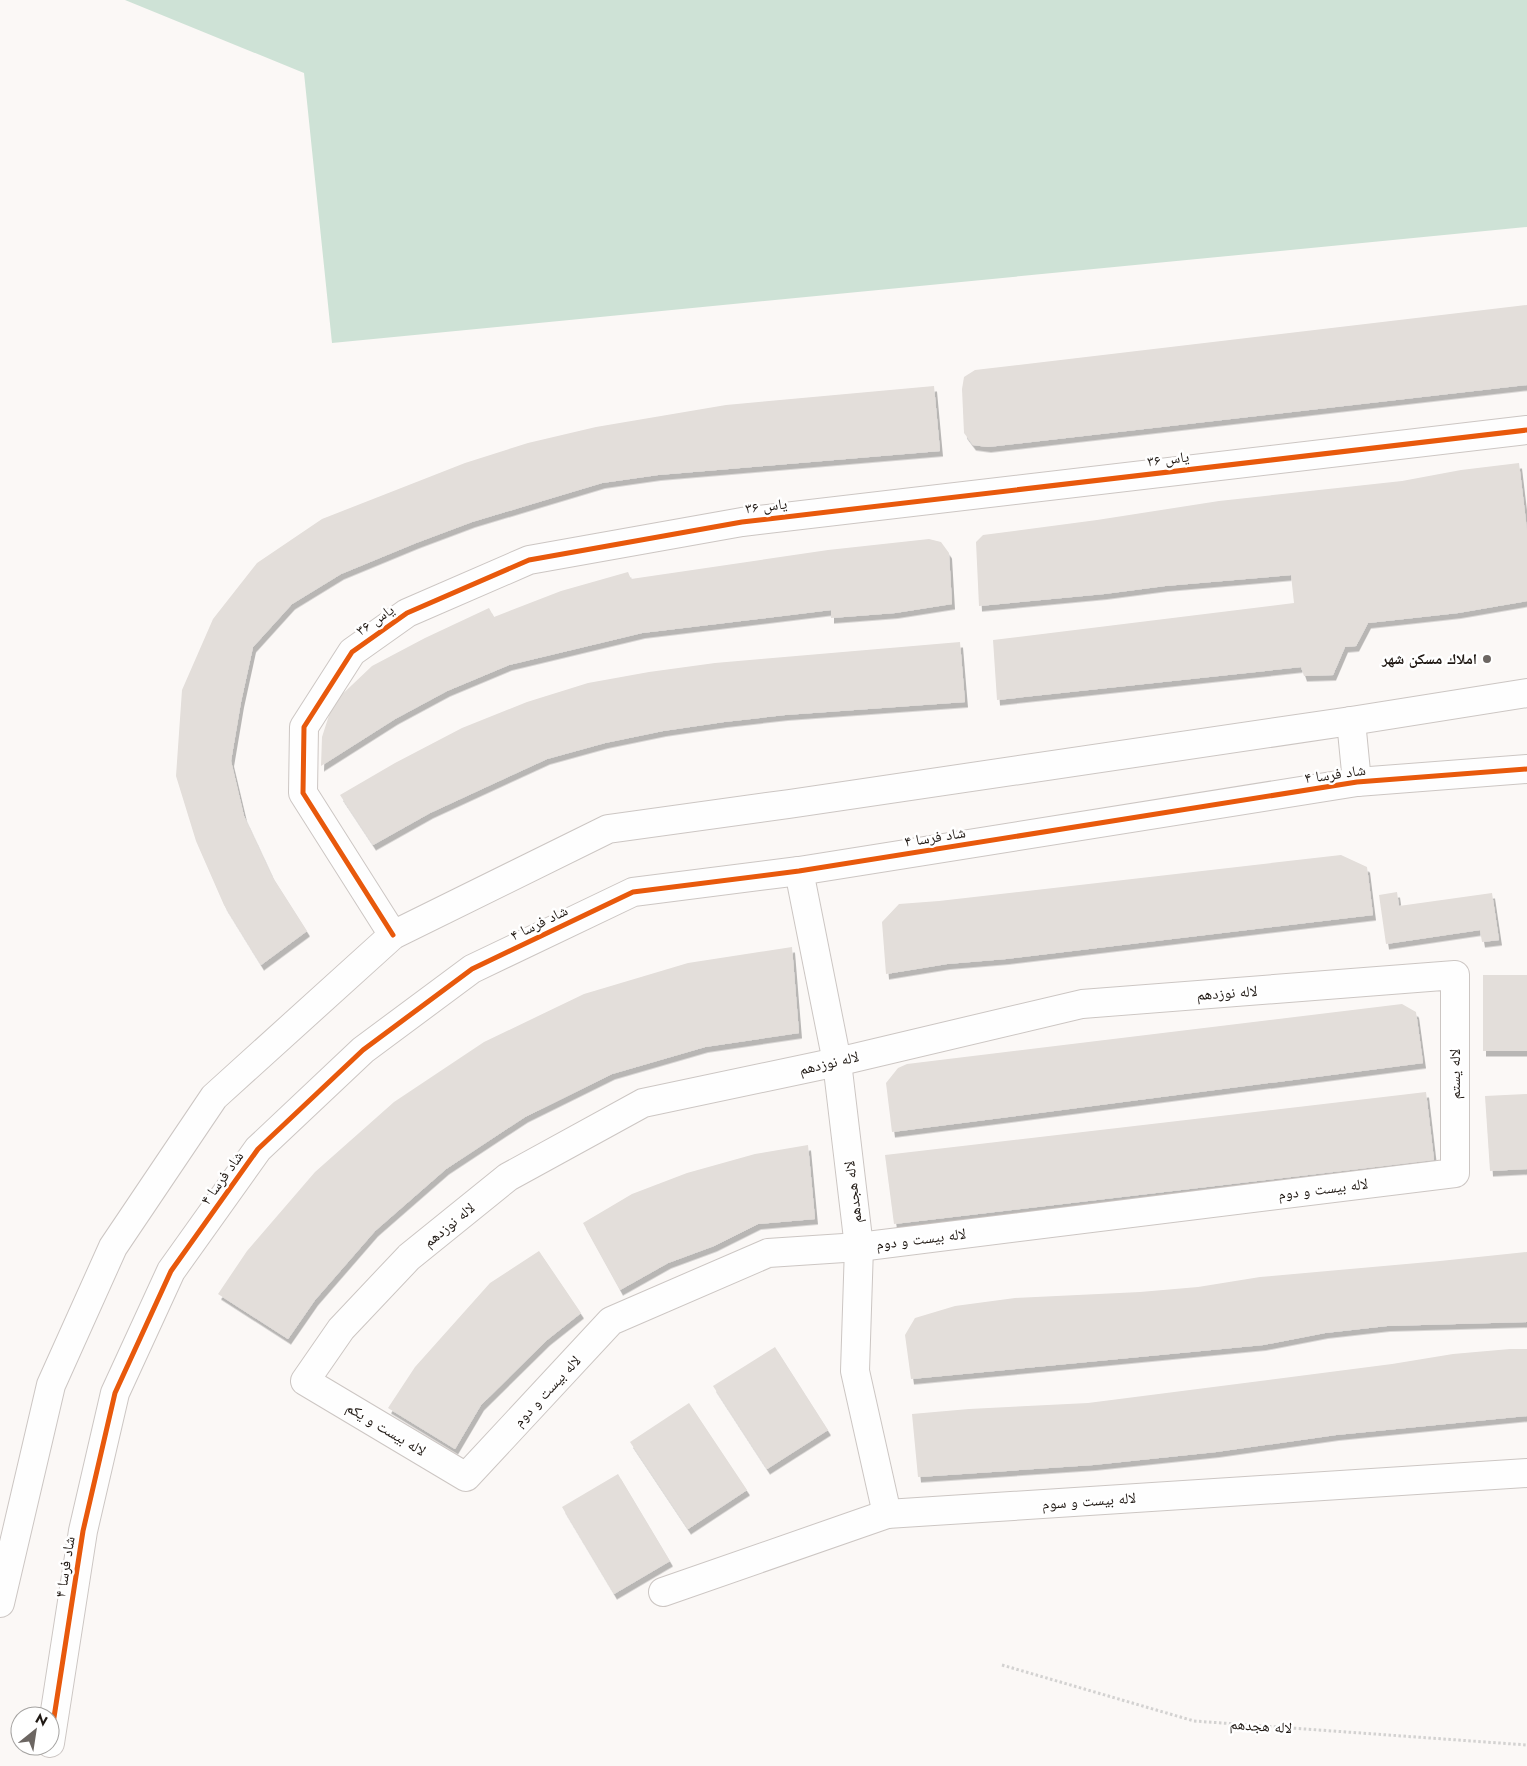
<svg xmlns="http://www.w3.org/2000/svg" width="1527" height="1766" font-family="Jost,'Noto Naskh Arabic',sans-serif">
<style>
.green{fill:#cee2d6}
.building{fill:#e3deda;filter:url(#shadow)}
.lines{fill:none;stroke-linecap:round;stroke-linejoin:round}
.minor-casing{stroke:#ccc6c3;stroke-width:30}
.path{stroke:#d3d2d1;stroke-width:3;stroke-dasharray:2.5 2.5;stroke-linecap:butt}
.minor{stroke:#fefefe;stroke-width:28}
.cycleway-casing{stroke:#fff;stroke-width:8}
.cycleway{stroke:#e8590c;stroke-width:5}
.poi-dot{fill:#6c6662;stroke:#fff;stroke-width:2}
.labels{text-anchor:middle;stroke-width:5;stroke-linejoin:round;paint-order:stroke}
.street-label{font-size:15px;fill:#1f1813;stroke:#fff}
.poi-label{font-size:15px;font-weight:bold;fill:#1f1813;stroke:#fff;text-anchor:end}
</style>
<defs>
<filter id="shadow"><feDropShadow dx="3" dy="5.5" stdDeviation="0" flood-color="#0004"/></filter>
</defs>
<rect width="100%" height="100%" fill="#fbf8f6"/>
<path class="green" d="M125 0H1527V227L332 343 304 73Z"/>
<g class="building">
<path d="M1527 305V385L988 447 973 445 964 433 962 389 964 377 975 370Z"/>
<path d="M934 386 940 451 658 475 602 483 472 522 416 543 341 574 292 604 253 647 241 702 231 761 244 816 272 876 307 931 261 965 224 905 196 841 176 776 182 690 213 619 257 563 322 519 465 463 528 443 596 427 726 405Z"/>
<path d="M1519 463 1527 530V601L1458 613 1368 623 1356 646 1345 647 1333 675 1304 676 1301 667 997 700 993 640 1294 603 1291 575 1165 586 1104 594 979 606 976 542 983 535 1097 520 1219 501 1402 481 1461 470Z"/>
<path d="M929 539 941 542 949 553 952 604 895 613 831 618V610L642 633 509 665 447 691 395 719 321 766 322 737 333 703 372 666 425 638 489 608 494 617 561 591 628 572 631 579 828 550Z"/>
<path d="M960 642 965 702 785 715 724 722 663 731 605 743 547 759 430 813 373 845 340 795 395 763 462 728 527 702 588 683 649 672 715 663Z"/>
<path d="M1341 855 1367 867 1373 915 1006 959 947 964 886 974 882 922 899 904 939 901Z"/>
<path d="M1397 892 1399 906 1492 893 1499 940 1482 942 1480 930 1386 944 1379 895Z"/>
<path d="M792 947 799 1033 705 1047 612 1074 525 1117 446 1169 375 1231 315 1300 288 1339 218 1294 247 1251 315 1172 394 1102 484 1042 584 994 688 963Z"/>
<rect x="1483" y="975" width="44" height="76"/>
<path d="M1402 1004 1416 1012 1423 1063 892 1132 886 1083 898 1068 907 1064Z"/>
<path d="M1426 1092 1434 1160 894 1224 885 1155Z"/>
<path d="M1527 1094V1169L1490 1171 1485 1096Z"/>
<path d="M808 1145 815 1219 758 1224 714 1246 668 1263 620 1290 583 1223 632 1194 687 1173 755 1154Z"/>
<path d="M539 1251 581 1313 547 1340 481 1405 455 1449 388 1408 415 1367 490 1283Z"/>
<path d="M1527 1252V1322L1387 1326 1325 1333 1263 1345 911 1379 905 1335 915 1318 955 1306 1015 1298 1140 1292 1198 1287 1260 1277 1440 1261Z"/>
<path d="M775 1347 828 1430 767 1469 713 1386Z"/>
<path d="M1510 1349H1527V1416L1336 1435 1216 1452 1093 1465 918 1477 912 1414 969 1409 1088 1403 1392 1364 1453 1354Z"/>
<path d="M689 1403 747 1490 688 1529 630 1442Z"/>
<path d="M618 1474 670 1561 614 1594 562 1507Z"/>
</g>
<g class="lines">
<g class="minor-casing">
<g id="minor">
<path d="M1351 721 1357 782"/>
<path d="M799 871 837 1062 859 1247 855 1371 887 1514"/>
<path d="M393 935 303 793 304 727 352 652 407 613 529 560 742 522 1527 430"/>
<path d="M1455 975V1173L859 1247 768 1253 611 1321 466 1477 305 1381 341 1329 409 1257 508 1177 643 1103 837 1062 1082 1004Z"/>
<path d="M663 1592 887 1514 1527 1473"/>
<path d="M0 1603 51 1385 113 1247 214 1097 393 935 608 829 789 804 1351 721 1527 693"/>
<path d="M50 1743 83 1531 115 1393 171 1271 258 1149 363 1050 472 969 633 892 799 871 1357 782 1527 769"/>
</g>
</g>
<path class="path" d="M1002 1665 1194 1721 1527 1745"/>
<use href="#minor" class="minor"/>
<g class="cycleway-casing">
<g id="cycleway">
<path d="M393 935 303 793 304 727 352 652 407 613 529 560 742 522 1527 430"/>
<path d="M50 1743 83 1531 115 1393 171 1271 258 1149 363 1050 472 969 633 892 799 871 1357 782 1527 769"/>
</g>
</g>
<use href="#cycleway" class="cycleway"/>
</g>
<circle class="poi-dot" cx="1487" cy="659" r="5"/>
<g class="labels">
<g class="street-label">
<text transform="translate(1168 459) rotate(-7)" y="5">یاس ۳۶</text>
<text transform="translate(766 506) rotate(-7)" y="5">یاس ۳۶</text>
<text transform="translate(375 620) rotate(-35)" y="5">یاس ۳۶</text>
<text transform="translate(1335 774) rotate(-8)" y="5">شاد فرسا ۴</text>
<text transform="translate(935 837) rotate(-9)" y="5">شاد فرسا ۴</text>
<text transform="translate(539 923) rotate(-26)" y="5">شاد فرسا ۴</text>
<text transform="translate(1227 993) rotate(-4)" y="5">لاله نوزدهم</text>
<text transform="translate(829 1063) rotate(-13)" y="5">لاله نوزدهم</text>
<text transform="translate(1455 1074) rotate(-90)" y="5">لاله یستم</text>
<text transform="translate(222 1178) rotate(-54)" y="5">شاد فرسا ۴</text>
<text transform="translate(1323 1189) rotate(-7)" y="5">لاله بیست و دوم</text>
<text transform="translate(853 1192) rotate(-97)" y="5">لاله هجدهم</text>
<text transform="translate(449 1225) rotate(-39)" y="5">لاله نوزدهم</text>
<text transform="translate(921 1239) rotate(-7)" y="5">لاله بیست و دوم</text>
<text transform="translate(547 1391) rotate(-47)" y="5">لاله بیست و دوم</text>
<text transform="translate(386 1429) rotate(31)" y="5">لاله بیست و یکم</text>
<text transform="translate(1089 1501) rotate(-4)" y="5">لاله بیست و سوم</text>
<text transform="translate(65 1567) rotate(-81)" y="5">شاد فرسا ۴</text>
<text transform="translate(1261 1726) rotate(4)" y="5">لاله هجدهم</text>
</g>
<g class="poi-label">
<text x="1477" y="664">املاك مسكن شهر</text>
</g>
</g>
<g transform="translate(35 1731) rotate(30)"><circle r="24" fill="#ffffff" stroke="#a5a3a1"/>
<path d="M0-4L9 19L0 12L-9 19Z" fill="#6c6662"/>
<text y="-8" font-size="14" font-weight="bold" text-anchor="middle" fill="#1f1813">N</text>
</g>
</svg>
